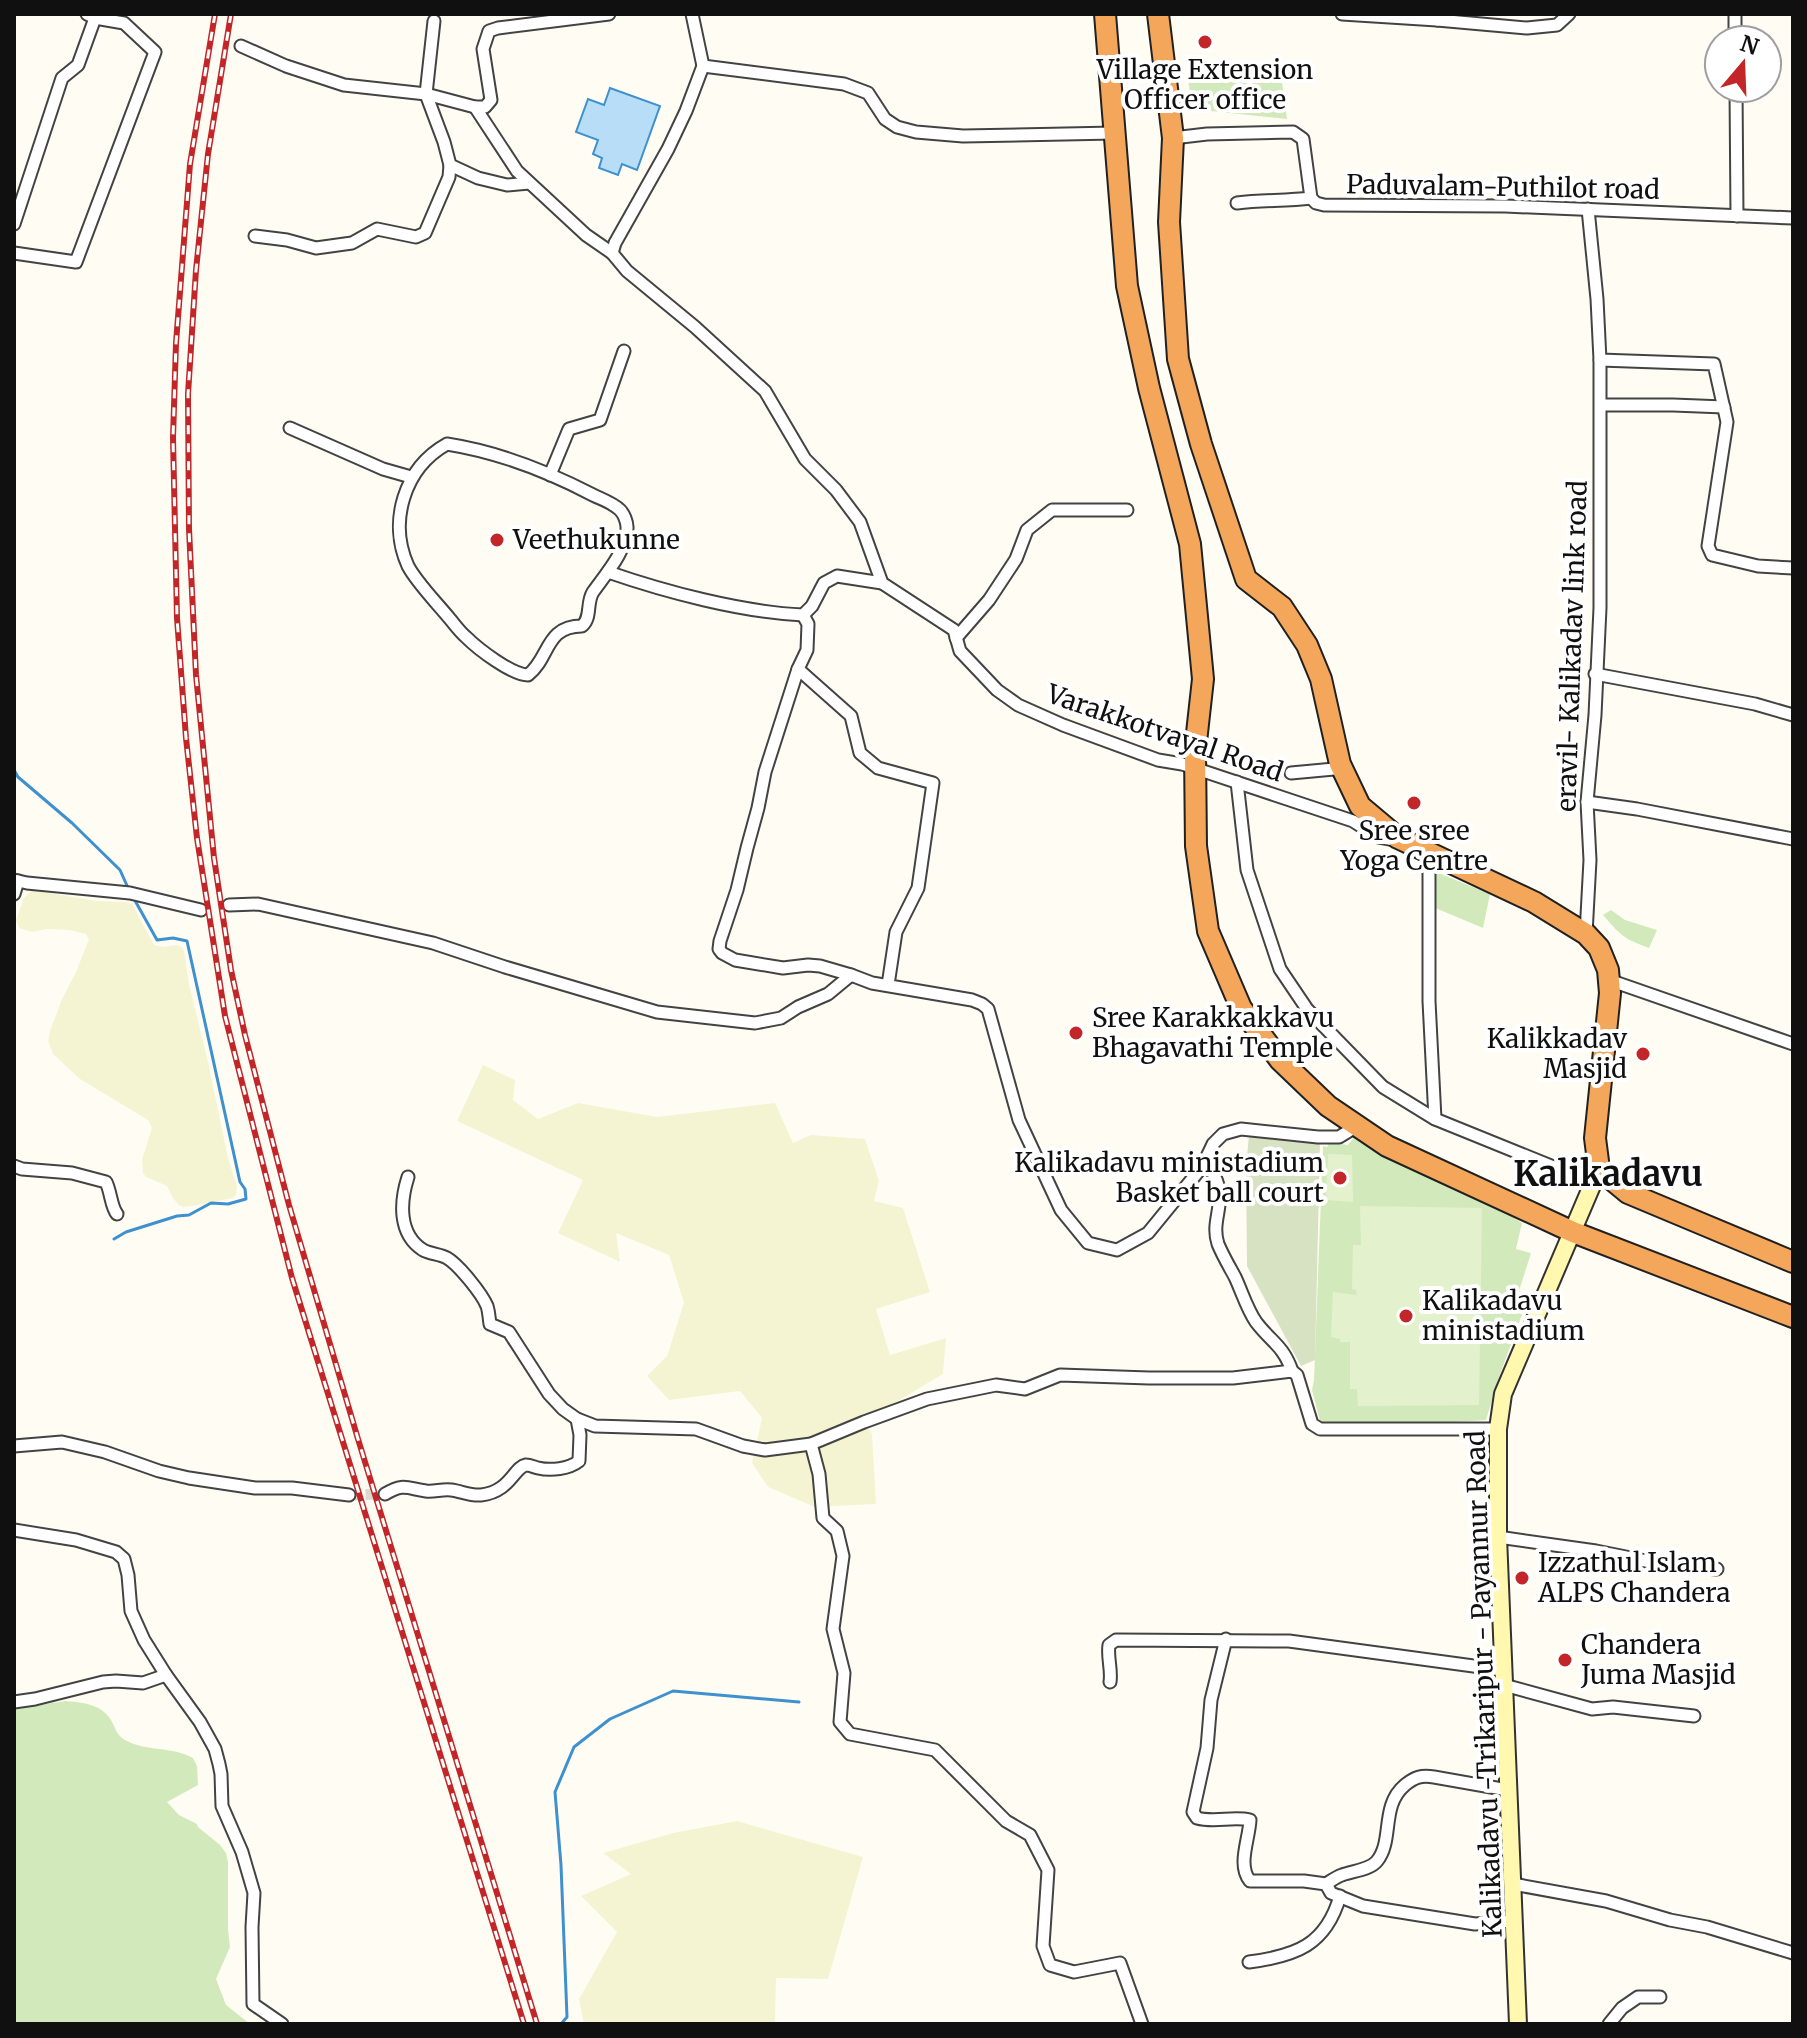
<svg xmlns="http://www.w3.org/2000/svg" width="1807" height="2038" font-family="Merriweather,serif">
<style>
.farmland{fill:#f5f4d2}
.green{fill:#d2eabb}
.cemetery{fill:#d7e2c3}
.pitch{fill:#e4f1cd}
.water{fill:#b7ddf7;stroke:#3e90ce;stroke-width:2}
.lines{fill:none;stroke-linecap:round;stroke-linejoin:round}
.stream{stroke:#3e90ce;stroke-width:3}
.street-tunnel{stroke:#dbd9d1;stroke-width:11;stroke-dasharray:11 5.5;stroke-linecap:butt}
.street-casing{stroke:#434343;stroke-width:15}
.secondary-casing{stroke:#323232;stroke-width:20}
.highway-casing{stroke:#212121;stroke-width:24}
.street{stroke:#fff;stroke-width:11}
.secondary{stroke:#fff8ae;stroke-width:16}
.highway{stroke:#f4a65b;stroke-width:20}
.rail-casing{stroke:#c22629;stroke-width:6}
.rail{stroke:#fff;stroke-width:3;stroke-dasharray:9;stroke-linecap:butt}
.poi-dot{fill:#c22629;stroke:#fff;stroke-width:3}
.labels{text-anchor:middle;stroke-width:8;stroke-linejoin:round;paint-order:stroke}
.poi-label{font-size:26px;fill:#101010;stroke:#fff;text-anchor:start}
.street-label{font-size:26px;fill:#101010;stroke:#fff}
.district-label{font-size:34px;font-weight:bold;fill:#101010;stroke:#fff}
</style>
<rect width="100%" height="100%" fill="#fffdf3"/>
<g class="farmland">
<path d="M32 890 97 901 127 902 132 904 154 945 163 947 177 945 182 947 184 951 189 984 208 1062 228 1158 237 1186 236 1195 233 1198 192 1206 183 1207 179 1205 173 1198 167 1186 146 1177 143 1173 142 1160 152 1128 148 1120 80 1079 53 1054 48 1041 50 1031 62 999 76 972 89 939 86 934 69 930 47 929 32 932 19 928 16 920 24 898Z"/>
<path d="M483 1065 515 1080 513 1100 538 1119 578 1103 657 1117 775 1103 793 1143 811 1135 865 1139 879 1181 874 1201 903 1208 930 1292 876 1309 890 1355 946 1338 943 1374 864 1421 872 1434 876 1504 815 1507 768 1487 752 1463 762 1418 740 1391 669 1400 647 1376 667 1356 684 1303 669 1255 616 1233 620 1262 558 1233 583 1180 457 1121Z"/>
<path d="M737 1821 863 1857 828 1979 776 1978 775 2024H584L579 1999 617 1932 581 1896 631 1874 603 1853 673 1833Z"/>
</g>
<g class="green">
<path d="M1280 67 1287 119 1192 109 1188 78Z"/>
<path d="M1436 872 1490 894 1483 928 1433 907Z"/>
<path d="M1611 910 1625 920 1657 930 1649 948C1624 939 1620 935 1603 915Z"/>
<path d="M1355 1136 1403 1163 1497 1207 1522 1223 1516 1249 1531 1253 1519 1291 1529 1296 1500 1374 1486 1420 1423 1424 1321 1425 1312 1390 1314 1380 1323 1146 1327 1147 1330 1142 1348 1145Z"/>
<path d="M65 1701C81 1702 102 1704 111 1720 115 1727 117 1736 125 1740 146 1752 172 1746 193 1758L197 1766 198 1785 167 1802 179 1815 197 1824 198 1827 220 1845 226 1853 228 1862V1929L230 1947 216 1979 226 2005 250 2024H14V1709Z"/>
</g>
<path class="cemetery" d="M1249 1134 1320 1142 1315 1360 1301 1366 1247 1266 1246 1168Z"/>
<g class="pitch">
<path d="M1328 1154 1352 1155 1353 1202 1326 1200Z"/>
<path d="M1360 1206 1482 1208 1479 1405 1358 1406 1357 1389H1350V1342H1340V1339L1331 1337 1333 1292 1357 1295 1356 1290 1352 1289 1353 1245H1361Z"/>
</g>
<path class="water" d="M610 88 660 106 637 170 622 164 618 175 599 168 602 158 593 154 598 140 576 132 588 99 604 105Z"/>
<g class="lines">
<g class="stream">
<path d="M14 770 18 777 72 823 120 870 129 890"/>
<path d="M114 1239 126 1232 177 1216 189 1215 211 1203 228 1204 246 1199 245 1189 240 1182 187 941 173 938 157 940 133 897"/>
<path d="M561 2024 567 2017 561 1865 555 1792 574 1747 610 1719 673 1691 799 1702"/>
</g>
<path class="street-tunnel" d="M349 1495 385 1494"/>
<g class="street-casing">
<g id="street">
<path d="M692 14 703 66 844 84 868 93 885 119 897 127 916 132 963 136 1114 133"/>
<path d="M1342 14 1437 20V15"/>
<path d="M1735 14V40"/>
<path d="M1437 20 1527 28 1557 25 1569 14"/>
<path d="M434 21 426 94 444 142 450 165 478 178 507 185 529 183"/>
<path d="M241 46 286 66 344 85 426 94 475 107H485L491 100 483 49 489 31 498 28 609 14"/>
<path d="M703 66 686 111 668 149 615 243 612 253 627 271 695 327 765 391 805 459 836 490 860 522 882 583 954 630 960 651 997 690 1018 705 1063 725 1158 760 1182 764 1353 821 1378 837 1394 840"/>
<path d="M1736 88 1737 216"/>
<path d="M475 107 517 171 586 235 612 253"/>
<path d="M1173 138 1207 134 1293 132 1303 139 1311 198 1316 203 1324 205 1505 206 1793 218"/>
<path d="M1237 203C1262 200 1286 201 1311 198"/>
<path d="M1588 209 1597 299 1600 360 1714 364 1727 422 1708 546 1712 555 1758 566 1793 568"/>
<path d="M14 224 62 78 78 65 95 18 87 14"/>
<path d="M255 236 287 240 316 248 352 243 377 229 416 237 425 233 449 177 450 165"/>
<path d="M14 253 76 262 155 52 124 23 95 18"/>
<path d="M1601 405H1673L1724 407"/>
<path d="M290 428 383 469 411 477"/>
<path d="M447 444C498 452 547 471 593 495 601 499 613 503 620 510 624 514 627 522 627 527 628 549 605 575 593 592 586 603 592 617 582 626 545 626 550 658 528 675 512 675 478 649 466 637 460 632 455 625 450 619 437 603 417 583 408 566 388 522 404 468 447 444Z"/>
<path d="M550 475 569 429 600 420 624 351"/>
<path d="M608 572C666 592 741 612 803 615L812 606 824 583 837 576 882 583"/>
<path d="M803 615 808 624 807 650 798 669 765 772 758 808 747 848 737 890 720 941 719 949 722 953 735 960 783 968 808 965 820 966 851 975"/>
<path d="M956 638 989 600 1016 559 1027 530 1052 510H1127"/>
<path d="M798 669 851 716 860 753 878 768 933 783 918 888 896 932 888 985"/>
<path d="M1595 674 1755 704 1793 715"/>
<path d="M1291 773 1334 769 1340 764"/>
<path d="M1237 782 1247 870 1280 969 1307 1009 1383 1087 1435 1119 1593 1183"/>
<path d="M1587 802 1637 809 1793 839"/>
<path d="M1429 853V1001L1435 1119"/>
<path d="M14 880 27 883 130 893 201 910"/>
<path d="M14 894 18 881"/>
<path d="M229 905 258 904 433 943 505 967 657 1012 755 1023 781 1018 798 1007 828 994 851 975 872 983 972 1000 982 1004 988 1009 1019 1120 1061 1210 1088 1243 1117 1250 1148 1233 1202 1167 1213 1144 1223 1134 1241 1129 1318 1137H1339L1357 1126"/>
<path d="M1586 934 1590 860 1587 802 1595 715 1600 608V360"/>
<path d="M1609 980 1793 1044"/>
<path d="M14 1166 22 1169 72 1173 106 1182C111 1192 111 1207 117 1214"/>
<path d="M1202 1167H1209C1232 1199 1209 1217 1218 1244 1223 1256 1229 1266 1235 1277 1242 1292 1247 1309 1256 1322 1271 1342 1283 1345 1292 1371"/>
<path d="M408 1177C400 1202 398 1234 423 1250 430 1254 440 1254 447 1258 459 1265 482 1294 487 1306 489 1312 489 1318 490 1324L509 1332 549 1394 563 1409 577 1419 595 1426 696 1429 743 1446 765 1450 811 1444 864 1422 927 1399 996 1385 1025 1389 1060 1375 1149 1378H1233L1292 1371 1297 1375 1312 1424 1320 1429H1498"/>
<path d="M811 1444 819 1474 823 1518 837 1531 843 1556 833 1629 844 1673 840 1722 850 1734 935 1750 1006 1821 1030 1835 1048 1870 1043 1946 1050 1965 1074 1972 1120 1963 1142 2024"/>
<path d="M14 1446 62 1442 105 1452 159 1471 189 1478 255 1488H292L349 1495"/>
<path d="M385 1494C404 1483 406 1488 426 1491 434 1492 442 1489 451 1490 461 1491 470 1496 481 1495 510 1492 514 1467 526 1465 530 1465 534 1467 538 1468 551 1471 569 1469 579 1461L580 1435 577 1419"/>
<path d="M14 1530 76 1540 116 1552 124 1559 128 1575 131 1611 144 1640 166 1675 200 1722 215 1749 219 1764 221 1774 222 1806 242 1852 254 1893 252 1927 253 2004 282 2024"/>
<path d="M1498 1537 1596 1551 1666 1565 1717 1569"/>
<path d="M1226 1639 1211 1700 1207 1748 1193 1812 1197 1818C1215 1823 1232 1816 1250 1820 1249 1840 1237 1865 1250 1881H1304L1326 1884C1331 1881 1336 1877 1342 1875 1352 1871 1370 1870 1377 1861 1394 1840 1380 1806 1405 1785 1415 1777 1421 1775 1434 1777L1508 1790"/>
<path d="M1110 1682C1112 1670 1107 1657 1109 1645L1116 1640 1289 1641 1503 1670"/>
<path d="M1504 1685 1592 1709 1613 1707 1694 1716"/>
<path d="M14 1702 35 1699 103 1682 116 1681 143 1683 166 1675"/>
<path d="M1326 1884 1331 1893 1363 1906 1475 1924 1514 1921"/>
<path d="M1513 1884 1606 1901 1670 1920 1707 1927 1793 1953"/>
<path d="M1249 1962C1296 1956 1326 1945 1340 1896"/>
<path d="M1609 2024 1622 2008 1638 1997H1660"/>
</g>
</g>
<g class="secondary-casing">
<path id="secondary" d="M1518 2024 1498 1537V1429L1503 1394 1599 1169"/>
</g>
<g class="highway-casing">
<g id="highway">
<path d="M1105 14 1127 286 1149 388 1190 544 1203 679 1195 751 1196 846 1208 931 1241 1008 1280 1060 1328 1106 1387 1146 1573 1232 1793 1317"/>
<path d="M1158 14 1173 138 1169 222 1178 359 1201 444 1246 579 1282 607 1307 645 1321 679 1340 764 1360 806 1398 838 1534 902 1586 934 1599 948 1608 970 1610 993 1595 1138 1599 1169 1628 1193 1793 1262"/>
</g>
</g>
<use href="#street" class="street"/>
<use href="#secondary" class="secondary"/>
<use href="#highway" class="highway"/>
<g class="rail-casing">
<g id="rail">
<path d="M215 14 190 164 176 343 173 438 177 618 186 738 197 838 225 1016 292 1278 524 2024"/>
<path d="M231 14 208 154 196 270 188 394 189 529 196 675 214 858 231 970 245 1035 289 1205 358 1439 537 2024"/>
</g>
</g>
<use href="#rail" class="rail"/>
</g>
<g class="poi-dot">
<circle cx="1205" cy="42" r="8"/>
<circle cx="497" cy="540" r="8"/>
<circle cx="1414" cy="803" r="8"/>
<circle cx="1076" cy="1033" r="8"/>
<circle cx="1643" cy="1054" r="8"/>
<circle cx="1340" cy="1178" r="8"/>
<circle cx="1406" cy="1316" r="8"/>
<circle cx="1522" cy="1578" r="8"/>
<circle cx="1565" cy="1660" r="8"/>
</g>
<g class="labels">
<g class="poi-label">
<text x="1205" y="79" text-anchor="middle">Village Extension<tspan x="1205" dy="30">Officer office</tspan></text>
<text x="513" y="549">Veethukunne</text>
<text x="1414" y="840" text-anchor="middle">Sree sree<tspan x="1414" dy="30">Yoga Centre</tspan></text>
<text x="1092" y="1027">Sree Karakkakkavu<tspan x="1092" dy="30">Bhagavathi Temple</tspan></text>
<text x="1627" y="1048" text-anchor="end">Kalikkadav<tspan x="1627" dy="30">Masjid</tspan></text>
<text x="1324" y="1172" text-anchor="end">Kalikadavu ministadium<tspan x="1324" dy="30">Basket ball court</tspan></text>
<text x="1422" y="1310">Kalikadavu<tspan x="1422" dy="30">ministadium</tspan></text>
<text x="1538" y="1572">Izzathul Islam<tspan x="1538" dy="30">ALPS Chandera</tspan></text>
<text x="1581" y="1654">Chandera<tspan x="1581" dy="30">Juma Masjid</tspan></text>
</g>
<g class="street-label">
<text transform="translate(1503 187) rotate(1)" y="9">Paduvalam-Puthilot road</text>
<text transform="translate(1572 646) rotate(-88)" y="9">eravil- Kalikadav link road</text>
<text transform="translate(1165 733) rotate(19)" y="9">Varakkotvayal Road</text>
<text transform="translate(1484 1684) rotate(-92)" y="9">Kalikadavu -Trikaripur - Payannur Road</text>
</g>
<g class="district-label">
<text x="1608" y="1186">Kalikadavu</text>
</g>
</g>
<rect width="1807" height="2038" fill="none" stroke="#101010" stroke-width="32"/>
<g transform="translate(1743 64) rotate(19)"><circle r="38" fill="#ffffff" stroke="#9f9f9f" stroke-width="2"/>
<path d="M0-6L14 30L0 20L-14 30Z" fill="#c22629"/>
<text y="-12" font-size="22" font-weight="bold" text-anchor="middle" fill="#101010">N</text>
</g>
</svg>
